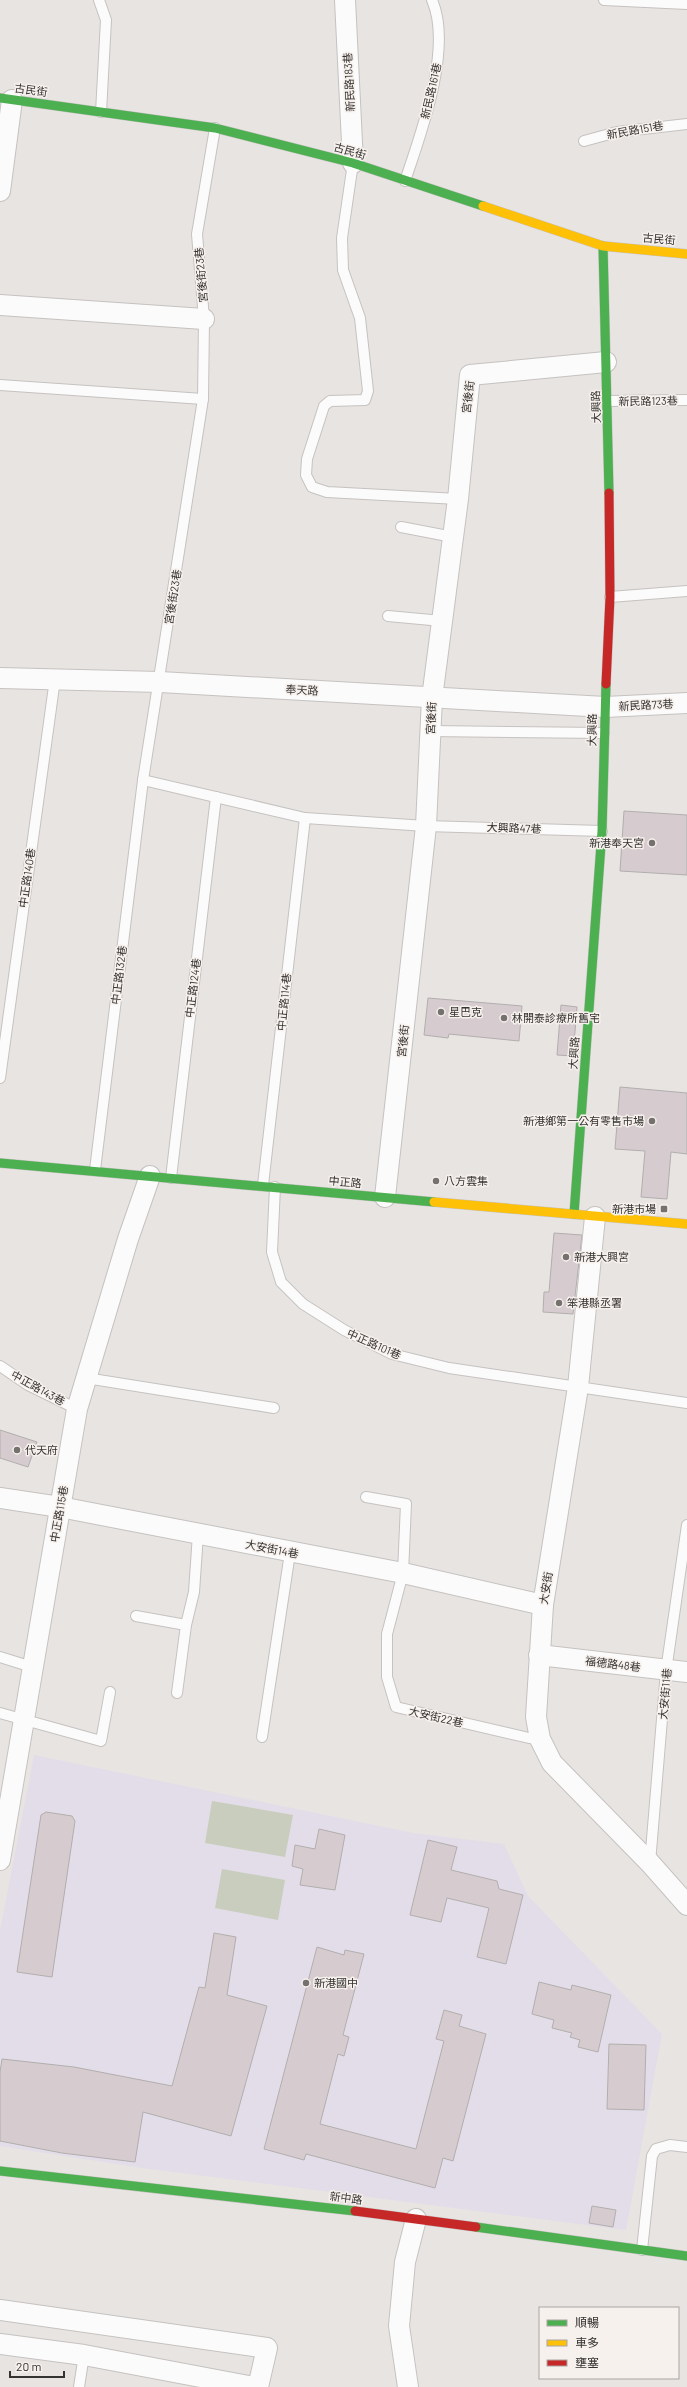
<svg xmlns="http://www.w3.org/2000/svg" width="687" height="2387" font-family="Barlow,'Noto Sans TC',sans-serif">
<style>
.education{fill:#e2dde8}
.green{fill:#c9cdbe}
.building{fill:#d6cccf;stroke:#b2aeae}
.lines{fill:none;stroke-linecap:round;stroke-linejoin:round}
.lane-casing{stroke:#c5c2c0;stroke-width:12}
.street-casing{stroke:#c5c2c0;stroke-width:22}
.fast-casing{stroke:#c5c2c0;stroke-width:10}
.slow-casing{stroke:#c5c2c0;stroke-width:10}
.jam-casing{stroke:#c5c2c0;stroke-width:10}
.lane{stroke:#fcfbfb;stroke-width:10}
.street{stroke:#fcfbfb;stroke-width:20}
.fast{stroke:#4caf50;stroke-width:9}
.slow{stroke:#ffc107;stroke-width:9}
.jam{stroke:#c62828;stroke-width:9}
.poi-dot{fill:#74716f;stroke:#f7f1ed;stroke-width:1.5}
.labels{text-anchor:middle;stroke-width:3;stroke-linejoin:round;paint-order:stroke}
.street-label{font-size:11px;fill:#353331;stroke:#f7f1ed}
.poi-label{font-size:11px;fill:#353331;stroke:#f7f1ed;text-anchor:start}
</style>
<rect width="100%" height="100%" fill="#e8e4e2"/>
<path class="education" d="M34 1755 413 1833 504 1844 528 1896 662 2034 626 2230 142 2168 0 2146V1931Z"/>
<g class="green">
<path d="M212 1801 293 1815 285 1857 205 1843Z"/>
<path d="M222 1869 285 1880 278 1920 215 1908Z"/>
</g>
<g class="building">
<path d="M624 811 687 815V875L620 871Z"/>
<path d="M428 998 522 1006 519 1041 449 1034 448 1038 424 1035Z"/>
<path d="M561 1005 577 1007 573 1056 557 1055Z"/>
<path d="M620 1087 687 1093V1154L671 1152 667 1199 641 1197 645 1151 615 1149Z"/>
<path d="M554 1233 582 1235 573 1314 543 1312 544 1292H549Z"/>
<path d="M0 1430 37 1442 28 1467 0 1458Z"/>
<path d="M46 1812 72 1816 75 1821 52 1977 17 1972 41 1815Z"/>
<path d="M319 1829 345 1835 335 1890 300 1885 303 1869 292 1866 295 1845 315 1849Z"/>
<path d="M428 1840 457 1847 451 1870 497 1881 499 1889 523 1895 506 1964 477 1957 489 1908 447 1898 441 1922 410 1915Z"/>
<path d="M214 1933 236 1937 227 1995 267 2006 231 2136 143 2112 135 2162 62 2153 0 2141V2072L2 2059 74 2067 172 2086 199 1987 205 1988Z"/>
<path d="M317 1947 344 1955 345 1950 364 1954 343 2035 349 2037 344 2056 338 2054 320 2124 416 2149 444 2041 436 2039 444 2010 462 2015 459 2026 486 2034 453 2161 443 2158 435 2188 306 2154 304 2160 264 2149Z"/>
<path d="M539 1982 571 1990 572 1985 611 1995 598 2052 578 2047 580 2040 570 2037 572 2033 552 2028 554 2020 532 2014Z"/>
<path d="M609 2044 646 2045 644 2110 607 2109Z"/>
<path d="M592 2206 616 2210 613 2227 589 2223Z"/>
</g>
<g class="lines">
<g class="lane-casing">
<g id="lane">
<path d="M99 0 106 20 101 112"/>
<path d="M604 0 687 4"/>
<path d="M584 141 617 132 687 124"/>
<path d="M353 163 342 238 343 270 360 318 368 391 365 400 330 401 324 406 307 459 306 475 312 487 327 492 458 499"/>
<path d="M405 181C421 133 453 48 432 0"/>
<path d="M0 385 203 399"/>
<path d="M608 401 687 400"/>
<path d="M401 527 453 537"/>
<path d="M610 597 687 591"/>
<path d="M388 616 442 621"/>
<path d="M430 731 604 733"/>
<path d="M143 780 305 818 426 826 602 831"/>
<path d="M0 1078 55 679"/>
<path d="M95 1170 143 780 203 399 204 319 197 234 215 128"/>
<path d="M171 1178 216 797"/>
<path d="M263 1185 305 818"/>
<path d="M275 1187 272 1252 281 1282 303 1304 344 1330 392 1354 449 1368 687 1403"/>
<path d="M0 1366 28 1385 77 1409"/>
<path d="M86 1378 274 1408"/>
<path d="M366 1497 406 1504 403 1573 387 1634V1677L396 1707 529 1738 540 1739"/>
<path d="M136 1616 186 1625"/>
<path d="M0 1657 32 1667"/>
<path d="M177 1693 186 1625 194 1592 198 1534"/>
<path d="M0 1713 101 1741 110 1692"/>
<path d="M262 1737 290 1553"/>
<path d="M650 1863 666 1671 687 1525"/>
<path d="M642 2250 652 2156 656 2149 670 2145 687 2147"/>
<path d="M79 2387 84 2355"/>
</g>
</g>
<g class="street-casing">
<g id="street">
<path d="M345 0 353 163"/>
<path d="M0 191 12 100"/>
<path d="M0 305 204 319"/>
<path d="M0 678 160 682 605 707 687 703"/>
<path d="M385 1197 426 826 432 698 458 499 470 375 606 362"/>
<path d="M595 1217 578 1387 543 1605 536 1717 540 1739 552 1763 650 1863 687 1905"/>
<path d="M0 1498 60 1507 403 1573 543 1605"/>
<path d="M539 1655 687 1672"/>
<path d="M0 1860 77 1409 128 1239 150 1176"/>
<path d="M0 2310 267 2348 258 2387"/>
<path d="M0 2344 84 2355 254 2387"/>
<path d="M408 2387 399 2326 405 2262 416 2219"/>
</g>
</g>
<g class="fast-casing">
<g id="fast">
<path d="M0 98 215 128 353 163 483 206"/>
<path d="M603 246 609 493"/>
<path d="M0 1163 434 1202"/>
<path d="M574 1214 602 831 606 684"/>
<path d="M0 2171 355 2211"/>
<path d="M476 2227 687 2256"/>
</g>
</g>
<g class="slow-casing">
<g id="slow">
<path d="M483 206 603 246 687 254"/>
<path d="M434 1202 687 1224"/>
</g>
</g>
<g class="jam-casing">
<g id="jam">
<path d="M606 684 610 597 609 493"/>
<path d="M355 2211 476 2227"/>
</g>
</g>
<use href="#lane" class="lane"/>
<use href="#street" class="street"/>
<use href="#fast" class="fast"/>
<use href="#slow" class="slow"/>
<use href="#jam" class="jam"/>
</g>
<g class="poi-dot">
<circle cx="652" cy="843" r="4"/>
<circle cx="441" cy="1012" r="4"/>
<circle cx="504" cy="1018" r="4"/>
<circle cx="652" cy="1121" r="4"/>
<circle cx="436" cy="1181" r="4"/>
<rect x="660" y="1205" width="8" height="8" rx="2"/>
<circle cx="566" cy="1257" r="4"/>
<circle cx="559" cy="1303" r="4"/>
<circle cx="17" cy="1450" r="4"/>
<circle cx="306" cy="1983" r="4"/>
</g>
<g class="labels">
<g class="street-label">
<text transform="translate(349 82) rotate(-93)" y="4">新民路183巷</text>
<text transform="translate(31 90) rotate(8)" y="4">古民街</text>
<text transform="translate(431 91) rotate(-77)" y="4">新民路161巷</text>
<text transform="translate(635 130) rotate(-10)" y="4">新民路151巷</text>
<text transform="translate(350 151) rotate(16)" y="4">古民街</text>
<text transform="translate(659 239) rotate(5)" y="4">古民街</text>
<text transform="translate(201 275) rotate(-95)" y="4">宮後街23巷</text>
<text transform="translate(468 397) rotate(-83)" y="4">宮後街</text>
<text transform="translate(648 401) rotate(-1)" y="4">新民路123巷</text>
<text transform="translate(596 407) rotate(-92)" y="4">大興路</text>
<text transform="translate(173 597) rotate(-81)" y="4">宮後街23巷</text>
<text transform="translate(302 690) rotate(3)" y="4">奉天路</text>
<text transform="translate(646 705) rotate(-3)" y="4">新民路73巷</text>
<text transform="translate(431 718) rotate(-87)" y="4">宮後街</text>
<text transform="translate(592 730) rotate(-89)" y="4">大興路</text>
<text transform="translate(514 828) rotate(2)" y="4">大興路47巷</text>
<text transform="translate(27 878) rotate(-82)" y="4">中正路140巷</text>
<text transform="translate(119 975) rotate(-83)" y="4">中正路132巷</text>
<text transform="translate(193 988) rotate(-83)" y="4">中正路124巷</text>
<text transform="translate(284 1002) rotate(-84)" y="4">中正路114巷</text>
<text transform="translate(403 1041) rotate(-84)" y="4">宮後街</text>
<text transform="translate(574 1053) rotate(-86)" y="4">大興路</text>
<text transform="translate(345 1182) rotate(5)" y="4">中正路</text>
<text transform="translate(374 1344) rotate(24)" y="4">中正路101巷</text>
<text transform="translate(38 1388) rotate(29)" y="4">中正路143巷</text>
<text transform="translate(59 1514) rotate(-80)" y="4">中正路115巷</text>
<text transform="translate(272 1549) rotate(11)" y="4">大安街14巷</text>
<text transform="translate(546 1588) rotate(-81)" y="4">大安街</text>
<text transform="translate(613 1664) rotate(7)" y="4">福德路48巷</text>
<text transform="translate(665 1694) rotate(-85)" y="4">大安街11巷</text>
<text transform="translate(436 1717) rotate(13)" y="4">大安街22巷</text>
<text transform="translate(346 2198) rotate(7)" y="4">新中路</text>
</g>
<g class="poi-label">
<text x="644" y="847" text-anchor="end">新港奉天宮</text>
<text x="449" y="1016">星巴克</text>
<text x="512" y="1022">林開泰診療所舊宅</text>
<text x="644" y="1125" text-anchor="end">新港鄉第一公有零售市場</text>
<text x="444" y="1185">八方雲集</text>
<text x="656" y="1213" text-anchor="end">新港市場</text>
<text x="574" y="1261">新港大興宮</text>
<text x="567" y="1307">笨港縣丞署</text>
<text x="25" y="1454">代天府</text>
<text x="314" y="1987">新港國中</text>
</g>
</g>
<rect x="539" y="2307" width="140" height="72" fill="#f7f1ed" stroke="#a9a5a2"/>
<rect x="547" y="2320" width="20" height="6" fill="#4caf50" stroke="#a9a5a2"/>
<text x="575" y="2327" font-size="12" fill="#353331">順暢</text>
<rect x="547" y="2340" width="20" height="6" fill="#ffc107" stroke="#a9a5a2"/>
<text x="575" y="2347" font-size="12" fill="#353331">車多</text>
<rect x="547" y="2360" width="20" height="6" fill="#c62828" stroke="#a9a5a2"/>
<text x="575" y="2367" font-size="12" fill="#353331">壅塞</text>
<path d="M10 2371v6h54v-6" fill="none" stroke="#353331" stroke-width="2"/>
<text x="16" y="2371" font-size="12" fill="#353331" stroke="#f7f1ed" stroke-width="3" paint-order="stroke">20 m</text>
</svg>
